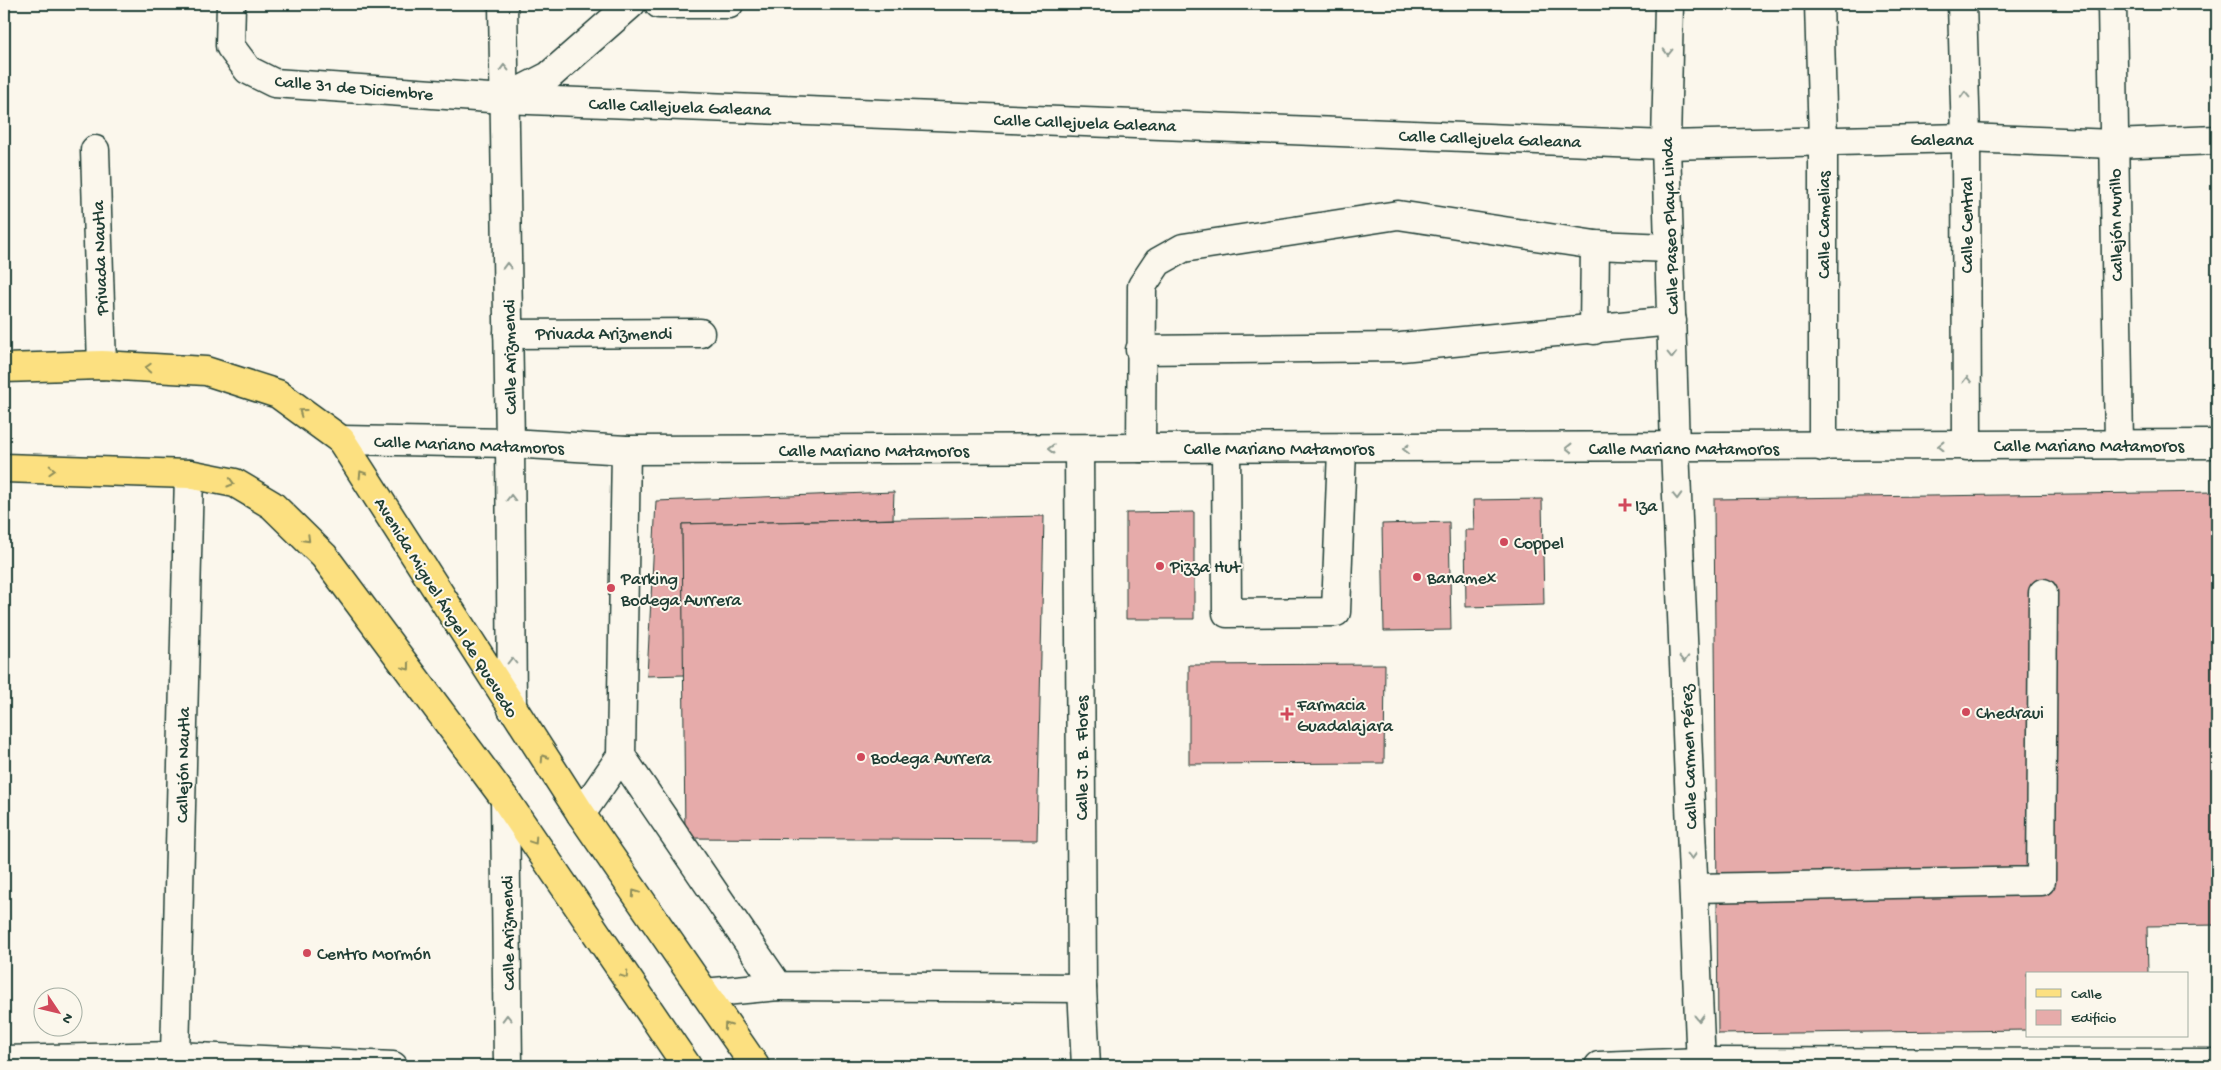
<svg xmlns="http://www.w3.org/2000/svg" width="2221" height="1070" font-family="'Gochi Hand',sans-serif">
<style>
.building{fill:#e6abaa;stroke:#1f3d34}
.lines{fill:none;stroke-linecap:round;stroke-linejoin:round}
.minor-casing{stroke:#1f3d34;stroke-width:31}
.major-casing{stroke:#1f3d34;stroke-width:31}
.minor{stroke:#fbf7ec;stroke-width:28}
.major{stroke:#fce080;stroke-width:28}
.oneway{stroke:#8d9a90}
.oneway2{stroke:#8e8e5a}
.poi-dot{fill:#d1495b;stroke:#fbf7ec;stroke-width:2}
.labels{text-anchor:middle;stroke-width:4;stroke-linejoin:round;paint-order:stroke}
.street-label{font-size:18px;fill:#1f3d34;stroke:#fbf7ec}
.poi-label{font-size:18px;fill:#1f3d34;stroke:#fbf7ec;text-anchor:start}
</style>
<rect width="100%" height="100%" fill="#fbf7ec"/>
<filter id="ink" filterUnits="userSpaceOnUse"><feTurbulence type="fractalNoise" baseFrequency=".02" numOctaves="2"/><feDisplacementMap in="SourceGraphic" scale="10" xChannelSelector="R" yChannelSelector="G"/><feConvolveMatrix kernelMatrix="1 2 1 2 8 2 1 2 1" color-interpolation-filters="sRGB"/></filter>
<g filter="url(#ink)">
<g class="building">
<path d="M894 492 893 519 682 524 684 675 647 676 656 501Z"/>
<path d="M2217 492V925L2147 926 2148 974H2027V1030L1718 1034 1714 499Z"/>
<path d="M1542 499 1544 605 1466 607 1465 530H1474L1473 500Z"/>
<path d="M1194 512V619H1126V513Z"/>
<path d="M1044 516 1037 840 685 838 682 524Z"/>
<path d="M1449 522 1451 630 1384 631 1382 524Z"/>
<path d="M1385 664 1384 763 1189 764V665Z"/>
</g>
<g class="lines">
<g class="minor-casing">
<g id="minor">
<path d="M231 4 230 46 248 70 274 83 504 99 1666 145 1966 138 2113 144 2217 140"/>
<path d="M503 4 510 443 512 709"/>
<path d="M659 4H729"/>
<path d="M1669 4 1666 145 1675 448 1701 1066"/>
<path d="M1819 4 1823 140V447"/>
<path d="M1962 4 1966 138 1967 446"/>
<path d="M2112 4 2119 445"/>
<path d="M506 98 549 76 631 4"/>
<path d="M95 150 102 365"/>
<path d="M1594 330 1595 245"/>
<path d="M508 334 700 333"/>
<path d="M1140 350 1401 347 1672 321"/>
<path d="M341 440 510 443 626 450 2217 444"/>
<path d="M1141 448 1142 286 1158 262 1183 248 1398 215 1595 245 1669 248"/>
<path d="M1226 448 1227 613 1336 612 1342 449"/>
<path d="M1079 449 1082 988 1086 1066"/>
<path d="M621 756 778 986 1082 988"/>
<path d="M505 799 508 1066"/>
<path d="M581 814 621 756 626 450"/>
<path d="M1694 888 2041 881 2043 593"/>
<path d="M704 993 778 986"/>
<path d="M175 1056 189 474"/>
<path d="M4 1060 175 1056 393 1066"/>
<path d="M1599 1066 1701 1062 2217 1063"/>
</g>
</g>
<g class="major-casing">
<g id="major">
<path d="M4 368 102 365 206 371 278 394 341 440 581 814 755 1066"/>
<path d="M4 468 189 474 235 483 272 505 324 556 505 799 687 1066"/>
</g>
</g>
<use href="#minor" class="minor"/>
<use href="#major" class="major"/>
</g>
<defs><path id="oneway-chevron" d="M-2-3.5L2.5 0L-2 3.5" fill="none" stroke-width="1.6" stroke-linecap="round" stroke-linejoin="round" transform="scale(1.25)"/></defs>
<g class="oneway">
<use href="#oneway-chevron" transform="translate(1668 52) rotate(91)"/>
<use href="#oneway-chevron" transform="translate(504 68) rotate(-91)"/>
<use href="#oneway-chevron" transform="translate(1965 95) rotate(-92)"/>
<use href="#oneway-chevron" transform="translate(507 266) rotate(-91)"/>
<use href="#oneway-chevron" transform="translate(1672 355) rotate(89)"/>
<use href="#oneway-chevron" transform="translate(1967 380) rotate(-90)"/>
<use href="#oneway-chevron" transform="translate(1941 446) rotate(180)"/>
<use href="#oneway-chevron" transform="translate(1569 448) rotate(180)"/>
<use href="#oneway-chevron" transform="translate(1051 449) rotate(180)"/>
<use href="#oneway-chevron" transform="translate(1406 449) rotate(180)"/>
<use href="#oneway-chevron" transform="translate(1677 496) rotate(88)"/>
<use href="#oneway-chevron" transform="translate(511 498) rotate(-90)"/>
<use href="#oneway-chevron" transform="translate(1684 659) rotate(88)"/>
<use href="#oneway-chevron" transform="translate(512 661) rotate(-90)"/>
<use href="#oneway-chevron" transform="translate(1692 856) rotate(88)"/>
<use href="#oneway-chevron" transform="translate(507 1018) rotate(-91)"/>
<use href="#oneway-chevron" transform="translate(1699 1018) rotate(88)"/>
</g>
<g class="oneway2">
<use href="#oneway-chevron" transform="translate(148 368) rotate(-177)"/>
<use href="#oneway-chevron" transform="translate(302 412) rotate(-144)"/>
<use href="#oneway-chevron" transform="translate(52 470) rotate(2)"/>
<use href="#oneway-chevron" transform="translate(362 474) rotate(-122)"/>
<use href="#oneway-chevron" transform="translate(231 483) rotate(16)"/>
<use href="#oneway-chevron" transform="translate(307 539) rotate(45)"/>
<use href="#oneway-chevron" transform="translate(407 667) rotate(53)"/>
<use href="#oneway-chevron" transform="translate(544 758) rotate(-123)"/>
<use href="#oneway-chevron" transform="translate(534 841) rotate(56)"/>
<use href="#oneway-chevron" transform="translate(635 893) rotate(-125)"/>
<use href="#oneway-chevron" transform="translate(625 975) rotate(56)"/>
<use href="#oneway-chevron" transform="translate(727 1026) rotate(-125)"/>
</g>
</g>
<g class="poi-dot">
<path d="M1622.5 497.5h5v5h5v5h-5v5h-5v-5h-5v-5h5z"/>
<circle cx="1504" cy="542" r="5"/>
<circle cx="1160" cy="566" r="5"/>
<circle cx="1417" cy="577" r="5"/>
<circle cx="611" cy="588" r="5"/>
<circle cx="1966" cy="712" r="5"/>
<path d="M1284.5 706.5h5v5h5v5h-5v5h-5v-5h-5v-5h5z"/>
<circle cx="861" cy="757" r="5"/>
<circle cx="307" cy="953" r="5"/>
</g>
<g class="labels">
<g class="street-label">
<text transform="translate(354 87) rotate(5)" y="6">Calle 31 de Diciembre</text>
<text transform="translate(680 106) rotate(2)" y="6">Calle Callejuela Galeana</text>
<text transform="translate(1085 122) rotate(2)" y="6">Calle Callejuela Galeana</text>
<text transform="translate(1490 138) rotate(2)" y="6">Calle Callejuela Galeana</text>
<text x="1942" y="145">Galeana</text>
<text transform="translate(1823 225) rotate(-90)" y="6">Calle Camelias</text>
<text transform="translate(1966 225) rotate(-90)" y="6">Calle Central</text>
<text transform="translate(2115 225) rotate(-91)" y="6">Callejón Murillo</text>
<text transform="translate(1669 226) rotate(-92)" y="6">Calle Paseo Playa Linda</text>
<text transform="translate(99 258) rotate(-92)" y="6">Privada Nautla</text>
<text x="604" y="339">Privada Arizmendi</text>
<text transform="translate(509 357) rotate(-91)" y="6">Calle Arizmendi</text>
<text transform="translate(469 444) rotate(2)" y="6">Calle Mariano Matamoros</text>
<text x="2089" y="451">Calle Mariano Matamoros</text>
<text x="1279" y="454">Calle Mariano Matamoros</text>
<text x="1684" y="454">Calle Mariano Matamoros</text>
<text x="874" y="456">Calle Mariano Matamoros</text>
<text transform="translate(447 607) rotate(58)" y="6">Avenida Miguel Ángel de Quevedo</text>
<text transform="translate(1688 757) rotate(-92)" y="6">Calle Carmen Pérez</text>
<text transform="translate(1081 758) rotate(-90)" y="6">Calle J. B. Flores</text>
<text transform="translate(182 765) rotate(-89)" y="6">Callejón Nautla</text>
<text transform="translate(507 933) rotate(-91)" y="6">Calle Arizmendi</text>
</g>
<g class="poi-label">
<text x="1635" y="511">Iza</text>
<text x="1514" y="548">Coppel</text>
<text x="1170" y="572">Pizza Hut</text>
<text x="1427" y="583">Banamex</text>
<text x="621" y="584">Parking<tspan x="621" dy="21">Bodega Aurrera</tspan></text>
<text x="1297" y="710">Farmacia<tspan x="1297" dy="21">Guadalajara</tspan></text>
<text x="1976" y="718">Chedraui</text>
<text x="871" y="763">Bodega Aurrera</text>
<text x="317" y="959">Centro Mormón</text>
</g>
</g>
<rect width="2221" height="1070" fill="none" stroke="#fbf7ec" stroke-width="20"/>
<rect x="10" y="10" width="2201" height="1050" fill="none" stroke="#1f3d34" stroke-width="2" filter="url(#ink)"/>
<rect x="2026" y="972" width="162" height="65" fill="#fbf7ec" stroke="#a3ada2"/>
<rect x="2036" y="989" width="25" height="8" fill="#fce080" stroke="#a3ada2"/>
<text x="2071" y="998" font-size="15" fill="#1f3d34">Calle</text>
<rect x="2036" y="1010" width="25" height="15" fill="#e6abaa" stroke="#a3ada2"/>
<text x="2071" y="1022" font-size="15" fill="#1f3d34">Edificio</text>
<g transform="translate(58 1012) rotate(125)"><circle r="24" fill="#fbf7ec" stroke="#a3ada2"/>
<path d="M0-4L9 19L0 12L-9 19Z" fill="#d1495b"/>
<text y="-8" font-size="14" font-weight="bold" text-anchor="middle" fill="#1f3d34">N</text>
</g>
</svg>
